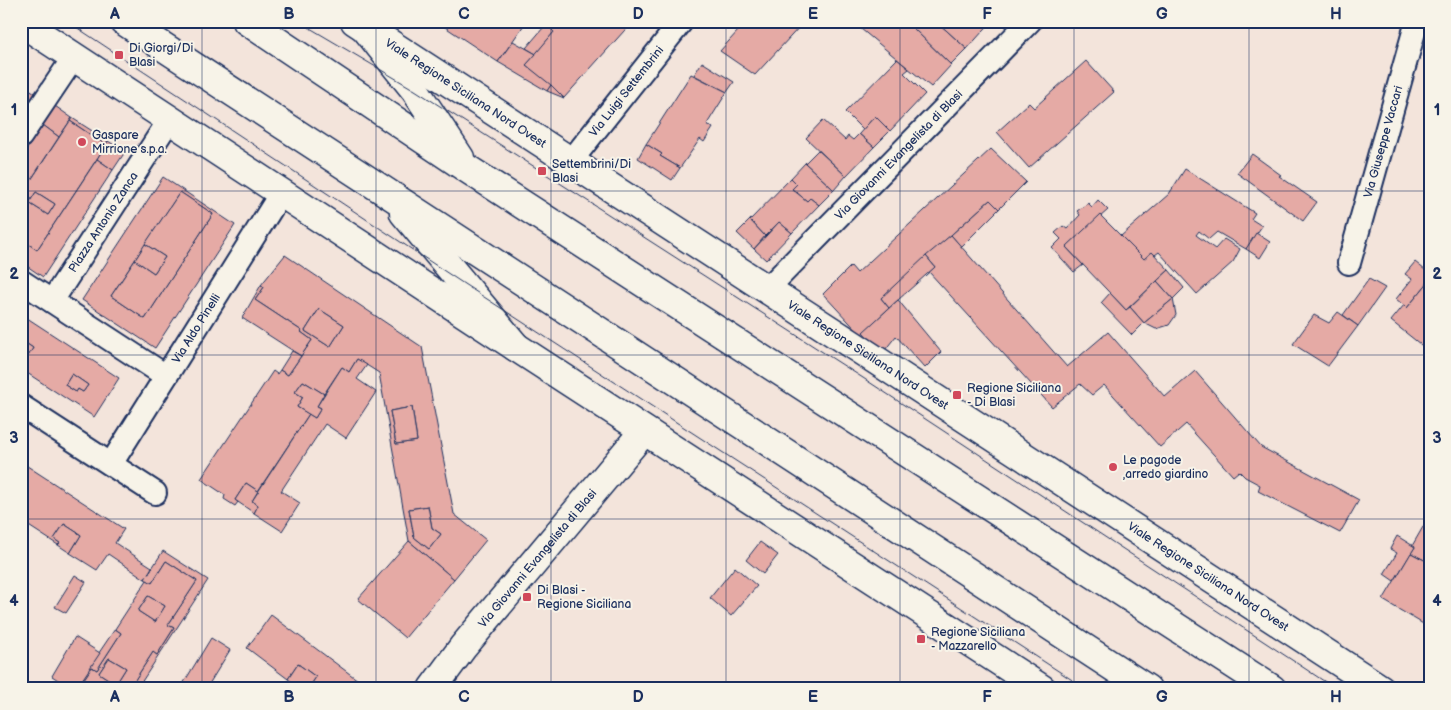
<svg xmlns="http://www.w3.org/2000/svg" width="1451" height="710" font-family="'Balsamiq Sans',sans-serif">
<style>
.building{fill:#e5aaa5;stroke:#1b2f5e;fill-rule:evenodd}
.lines{fill:none;stroke-linecap:round;stroke-linejoin:round}
.street-casing{stroke:#1b2f5e;stroke-width:26}
.secondary-casing{stroke:#1b2f5e;stroke-width:31}
.primary-casing{stroke:#1b2f5e;stroke-width:31}
.street{stroke:#f7f3e8;stroke-width:22}
.secondary{stroke:#f7f3e8;stroke-width:28}
.primary{stroke:#f7f3e8;stroke-width:28}
.tram{stroke:#1b2f5e;stroke-width:1}
.grid{fill:none;stroke:#1b2f5e;stroke-width:1;stroke-opacity:0.55}
.poi-dot{fill:#d1495b;stroke:#f7f3e8;stroke-width:2}
.labels{text-anchor:middle;stroke-width:4;stroke-linejoin:round;paint-order:stroke}
.poi-label{font-size:12px;fill:#1b2f5e;stroke:#f7f3e8;text-anchor:start}
.street-label{font-size:12px;fill:#1b2f5e;stroke:#f7f3e8}
.neatline{fill:none;stroke:#1b2f5e;stroke-width:2}
.grid-label{font-size:16px;text-anchor:middle;font-weight:bold;fill:#1b2f5e}
</style>
<rect width="100%" height="100%" fill="#f3e4db"/>
<filter id="ink" filterUnits="userSpaceOnUse"><feTurbulence type="fractalNoise" baseFrequency=".02" numOctaves="2"/><feDisplacementMap in="SourceGraphic" scale="10" xChannelSelector="R" yChannelSelector="G"/><feConvolveMatrix kernelMatrix="1 2 1 2 8 2 1 2 1" color-interpolation-filters="sRGB"/></filter>
<g filter="url(#ink)">
<g class="building">
<path d="M436 21H525L526 22 498 62Z"/>
<path d="M549 21H559L551 29 554 32 536 54 526 48Z"/>
<path d="M559 21H633L564 98 526 65 554 32 551 29Z"/>
<path d="M747 21H800L803 23 755 75 720 51Z"/>
<path d="M858 21H915L911 26 951 65 931 87 855 24Z"/>
<path d="M915 21H936L967 49 951 65 911 26Z"/>
<path d="M936 21H992L967 49Z"/>
<path d="M513 41 536 54 526 65 551 85 547 91 498 62Z"/>
<path d="M897 59 909 69 904 73 925 94 890 131 875 116 863 130 845 112Z"/>
<path d="M1086 61 1114 92 1029 168 997 132 1029 103 1034 108Z"/>
<path d="M702 62 734 82 727 92 694 75Z"/>
<path d="M691 74 727 92 707 124 713 128 704 142 700 139 680 168 660 156 662 154 646 144Z"/>
<path d="M21 84 37 94 21 118Z"/>
<path d="M551 85 564 98 547 91Z"/>
<path d="M55 106 72 118 59 137 43 125Z"/>
<path d="M875 116 890 131 874 147 859 134Z"/>
<path d="M72 118 108 141 106 145 70 121Z"/>
<path d="M823 120 845 140 848 136 853 140 859 134 874 147 846 176 806 138Z"/>
<path d="M70 121 106 145 37 250 21 239V195ZM36 192 55 204 48 215 29 203Z"/>
<path d="M43 125 59 137 21 195V158Z"/>
<path d="M108 141 125 152 113 170 97 159Z"/>
<path d="M646 144 662 154 660 156 680 168 672 180 638 158Z"/>
<path d="M991 149 1026 182 999 209 990 200 881 298 889 308 861 335 823 294 851 266 857 273Z"/>
<path d="M818 150 846 176 834 190 805 163Z"/>
<path d="M1252 154 1281 175 1279 176 1317 202 1303 221 1237 173Z"/>
<path d="M97 159 113 170 43 277 21 262V239L37 250Z"/>
<path d="M805 163 834 190 819 205 810 198 807 201 792 189 797 184 791 178Z"/>
<path d="M1185 169 1255 213 1251 219 1262 226 1246 249 1217 232 1209 239 1199 231 1196 235 1215 249 1224 239 1240 249 1233 262 1197 294 1159 252 1155 255 1152 252 1144 259 1121 236 1169 194Z"/>
<path d="M163 177 235 225 155 348 82 300ZM180 192 213 214 145 319 111 296Z"/>
<path d="M791 178 797 184 792 189 807 201 810 198 819 205 792 233 779 222 765 236 750 220Z"/>
<path d="M36 192 55 204 48 215 29 203Z"/>
<path d="M180 192 213 214 145 319 111 296 135 260 154 273 165 257 145 244Z"/>
<path d="M990 200 999 209 961 247 951 235Z"/>
<path d="M1098 200 1108 210 1066 247 1083 265 1074 272 1052 248 1061 239 1055 233 1063 226 1067 229 1080 215 1077 211 1088 203 1092 207Z"/>
<path d="M1100 215 1144 259 1152 252 1169 270 1126 310 1066 247Z"/>
<path d="M750 220 765 236 754 249 737 233Z"/>
<path d="M779 222 792 233 766 260 754 249Z"/>
<path d="M1256 233 1270 242 1260 258 1246 249Z"/>
<path d="M951 235 1067 367 1108 332 1165 397 1195 371 1261 447 1359 500 1340 533 1258 491 1260 485 1245 477 1239 471 1233 476 1186 424 1160 447 1104 385 1092 395 1080 384 1052 407 929 272 935 267 926 256Z"/>
<path d="M145 244 165 257 154 273 135 260Z"/>
<path d="M285 255 422 347 454 514 486 540 454 579 409 541 379 373 357 359 349 372 342 367 324 394 303 381 295 392 303 397 297 407 309 414 258 491 246 483 235 500 238 502 235 506 224 499 225 495 201 479 273 371 277 374 280 370 288 375 312 340 301 332 302 331 255 300 264 287 261 285ZM319 309 344 325 330 347 305 331ZM412 407 417 441 396 444 390 411ZM428 506 432 528 441 534 429 549 414 537 409 509Z"/>
<path d="M926 256 935 267 889 308 881 298Z"/>
<path d="M1415 262 1430 274V280L1407 308 1396 299 1412 279 1405 274Z"/>
<path d="M1169 270 1184 288 1173 299 1157 281Z"/>
<path d="M1369 279 1385 288 1358 326 1343 315Z"/>
<path d="M1430 280V352L1391 321 1404 305 1407 308Z"/>
<path d="M1157 281 1173 299 1144 323 1130 307Z"/>
<path d="M261 285 264 287 255 300 302 331 301 332 312 340 301 356 242 318Z"/>
<path d="M1110 293 1126 310 1130 307 1144 323 1132 335 1101 303Z"/>
<path d="M1173 299 1176 315 1169 325 1156 329 1144 323Z"/>
<path d="M898 300 941 352 925 368 896 336 885 350 876 347 863 332Z"/>
<path d="M319 309 344 325 330 347 305 331Z"/>
<path d="M1338 312 1358 326 1328 366 1293 344 1314 315 1329 323Z"/>
<path d="M21 314 119 378 94 417 21 369V353L28 356 33 348 21 340ZM72 374 88 385 83 392 78 389 76 392 65 385Z"/>
<path d="M21 340 33 348 28 356 21 353Z"/>
<path d="M292 351 301 356 288 375 280 370Z"/>
<path d="M357 359 367 365 357 379 376 392 346 438 325 424 281 491 300 503 282 531 254 513 258 505 252 501 309 414 315 418 321 408 317 406 342 367 349 372Z"/>
<path d="M72 374 88 385 83 392 78 389 76 392 65 385Z"/>
<path d="M303 381 324 394 317 406 321 408 315 418 297 407 303 397 295 392Z"/>
<path d="M412 407 417 441 396 444 390 411Z"/>
<path d="M21 462 124 529 115 543 152 567 145 579 108 554 97 570 70 553 81 535 64 524 54 539 60 543 58 545 21 521Z"/>
<path d="M246 483 258 491 252 501 258 505 254 513 235 500Z"/>
<path d="M428 506 432 528 441 534 429 549 414 537 409 509Z"/>
<path d="M1427 520 1430 522V563L1411 553 1415 547 1412 546Z"/>
<path d="M64 524 81 535 70 553 58 545 60 543 54 539Z"/>
<path d="M1397 536 1415 547 1394 581 1384 574 1397 553 1390 549Z"/>
<path d="M409 541 454 579 405 638 358 599Z"/>
<path d="M760 542 778 555 763 574 746 560Z"/>
<path d="M163 551 208 580 137 689H129L153 652 157 655 174 628 168 625 197 581 166 561 152 583 145 579Z"/>
<path d="M1411 553 1430 563V628L1383 600Z"/>
<path d="M166 561 197 581 168 625 174 628 157 655 153 652 129 689H76L92 667 97 670 121 633 115 629 147 580 152 583ZM148 596 165 606 155 622 138 611ZM109 658 126 668 116 684 99 673Z"/>
<path d="M735 567 757 586 731 616 710 598Z"/>
<path d="M75 575 86 582 66 613 55 607Z"/>
<path d="M148 596 165 606 155 622 138 611Z"/>
<path d="M271 615 370 689H308L316 677 298 664 288 679 247 648Z"/>
<path d="M115 629 121 633 97 670 92 667 84 679 82 678Z"/>
<path d="M75 637 100 653 76 689H72L52 676Z"/>
<path d="M211 638 230 650 206 689H180Z"/>
<path d="M109 658 126 668 116 684 99 673Z"/>
<path d="M298 664 316 677 308 689H302L288 679Z"/>
</g>
<g class="lines">
<g class="street-casing">
<g id="street">
<path d="M21 136 74 57"/>
<path id="s1" d="M571 161 682 21"/>
<path id="s2" d="M1349 263 1417 21"/>
<path d="M21 281 166 376"/>
<path id="s3" d="M767 289 1030 21"/>
<path id="s4" d="M52 301 170 119"/>
<path d="M21 406 155 493"/>
<path id="s5" d="M111 464 281 193"/>
</g>
</g>
<g class="secondary-casing">
<g id="secondary">
<path id="s6" d="M355 21 1381 689"/>
<path d="M21 22 516 347 1042 689"/>
<path id="s7" d="M432 689 463 647 644 431"/>
</g>
</g>
<g class="primary-casing">
<g id="primary">
<path d="M124 21 1147 689"/>
<path d="M247 21 466 168 1272 689"/>
<path d="M366 29 415 90 460 158"/>
<path d="M404 213 516 347"/>
</g>
</g>
<use href="#street" class="street"/>
<use href="#secondary" class="secondary"/>
<use href="#primary" class="primary"/>
<g class="tram">
<path d="M67 21 464 284 1086 689"/>
<path d="M298 21 415 90 863 378 1336 689"/>
</g>
</g>
</g>
<path class="grid" d="M202 21V689M376 21V689M551 21V689M726 21V689M900 21V689M1074 21V689M1249 21V689M21 191H1430M21 355H1430M21 519H1430"/>
<g class="poi-dot">
<rect x="114" y="50" width="10" height="10" rx="2.5"/>
<circle cx="82" cy="142" r="5"/>
<rect x="537" y="166" width="10" height="10" rx="2.5"/>
<rect x="952" y="390" width="10" height="10" rx="2.5"/>
<circle cx="1113" cy="467" r="5"/>
<rect x="522" y="592" width="10" height="10" rx="2.5"/>
<rect x="916" y="634" width="10" height="10" rx="2.5"/>
</g>
<g class="labels">
<g class="poi-label">
<text x="129" y="52">Di Giorgi/Di<tspan x="129" dy="14">Blasi</tspan></text>
<text x="92" y="139">Gaspare<tspan x="92" dy="14">Mirrione s.p.a.</tspan></text>
<text x="552" y="168">Settembrini/Di<tspan x="552" dy="14">Blasi</tspan></text>
<text x="967" y="392">Regione Siciliana<tspan x="967" dy="14">- Di Blasi</tspan></text>
<text x="1123" y="464">Le pagode<tspan x="1123" dy="14">,arredo giardino</tspan></text>
<text x="537" y="594">Di Blasi -<tspan x="537" dy="14">Regione Siciliana</tspan></text>
<text x="931" y="636">Regione Siciliana<tspan x="931" dy="14">- Mazzarello</tspan></text>
</g>
<g class="street-label">
<text dy="4" stroke="none"><textPath href="#s1" startOffset="89">Via Luigi Settembrini</textPath></text>
<text dy="4" stroke="none"><textPath href="#s6" startOffset="132">Viale Regione Siciliana Nord Ovest</textPath></text>
<text dy="4" stroke="none"><textPath href="#s2" startOffset="126">Via Giuseppe Vaccari</textPath></text>
<text dy="4" stroke="none"><textPath href="#s3" startOffset="188">Via Giovanni Evangelista di Blasi</textPath></text>
<text dy="4" stroke="none"><textPath href="#s4" startOffset="94">Piazza Antonio Zanca</textPath></text>
<text dy="4" stroke="none"><textPath href="#s5" startOffset="160">Via Aldo Pinelli</textPath></text>
<text dy="4" stroke="none"><textPath href="#s6" startOffset="612">Viale Regione Siciliana Nord Ovest</textPath></text>
<text dy="4" stroke="none"><textPath href="#s7" startOffset="168">Via Giovanni Evangelista di Blasi</textPath></text>
<text dy="4" stroke="none"><textPath href="#s6" startOffset="1018">Viale Regione Siciliana Nord Ovest</textPath></text>
</g>
</g>
<rect width="1451" height="710" fill="none" stroke="#f7f3e8" stroke-width="55"/>
<rect x="28" y="28" width="1396" height="654" class="neatline"/>
<g class="grid-label">
<text x="115" y="19">A</text>
<text x="289" y="19">B</text>
<text x="464" y="19">C</text>
<text x="638" y="19">D</text>
<text x="813" y="19">E</text>
<text x="987" y="19">F</text>
<text x="1162" y="19">G</text>
<text x="1336" y="19">H</text>
<text x="14" y="115">1</text>
<text x="1437" y="115">1</text>
<text x="14" y="279">2</text>
<text x="1437" y="279">2</text>
<text x="14" y="443">3</text>
<text x="1437" y="443">3</text>
<text x="14" y="606">4</text>
<text x="1437" y="606">4</text>
<text x="115" y="702">A</text>
<text x="289" y="702">B</text>
<text x="464" y="702">C</text>
<text x="638" y="702">D</text>
<text x="813" y="702">E</text>
<text x="987" y="702">F</text>
<text x="1162" y="702">G</text>
<text x="1336" y="702">H</text>
</g>
</svg>
